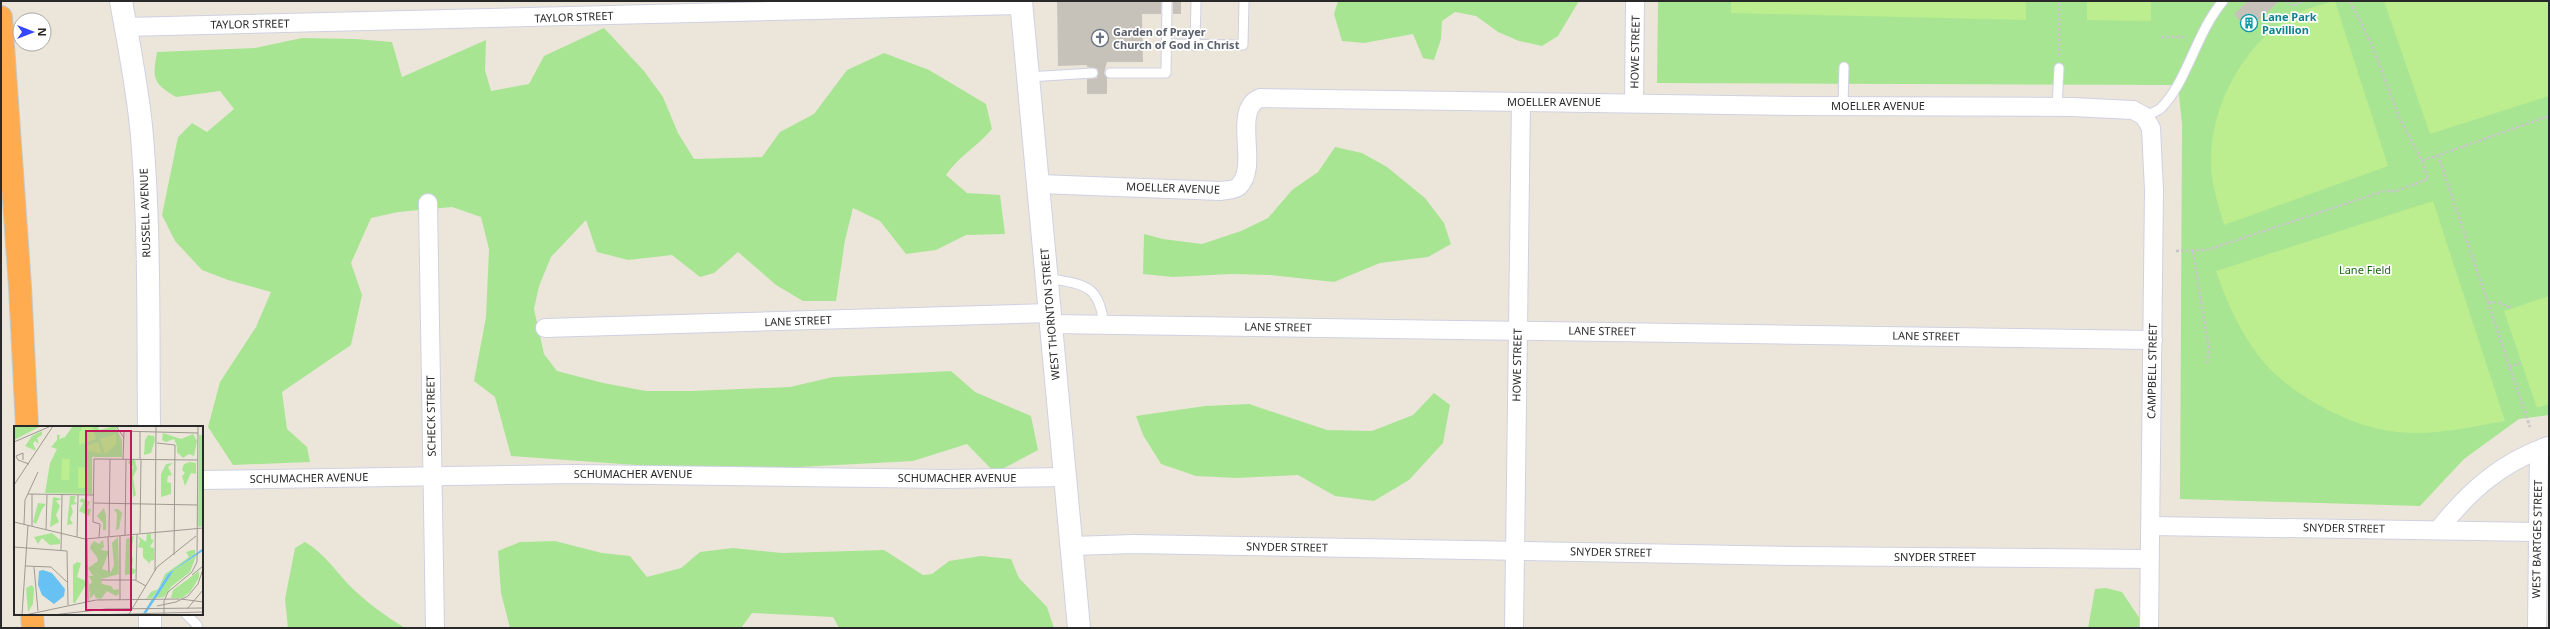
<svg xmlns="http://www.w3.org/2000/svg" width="2550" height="629" font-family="'Noto Sans',sans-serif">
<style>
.green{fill:#a8e593}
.pitch{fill:#bced8e}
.building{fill:#c7c2b9}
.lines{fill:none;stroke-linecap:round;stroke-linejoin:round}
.service-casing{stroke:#cfd1e3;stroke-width:11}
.minor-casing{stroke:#cfd1e3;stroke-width:20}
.secondary-casing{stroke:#cfd1e3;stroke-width:24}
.motorway-casing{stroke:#c7c7c7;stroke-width:24}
.path{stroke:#c7c7c7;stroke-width:2.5;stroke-dasharray:3 2;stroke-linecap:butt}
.service{stroke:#fff;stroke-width:9}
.minor{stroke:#fff;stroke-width:18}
.secondary{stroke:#fff;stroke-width:22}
.motorway{stroke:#ffac51;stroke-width:22}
.labels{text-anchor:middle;stroke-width:3.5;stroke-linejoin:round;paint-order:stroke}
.street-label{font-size:11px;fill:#292929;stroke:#fff}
.culture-label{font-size:11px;font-weight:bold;fill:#0d838f;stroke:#fff;text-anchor:start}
.worship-label{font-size:11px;font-weight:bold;fill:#5b616d;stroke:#fff;text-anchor:start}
.park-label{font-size:11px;fill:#206817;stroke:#fff}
.inset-road{fill:none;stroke:#9e9a93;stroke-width:1}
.view{fill:#c2185b;fill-opacity:0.15;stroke:#c2185b;stroke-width:2}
.inset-edge{fill:none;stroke:#292929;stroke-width:2}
</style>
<rect width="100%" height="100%" fill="#ece6da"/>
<g class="green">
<path d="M1338 1H1579L1558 36 1542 46 1519 41 1498 32 1476 16 1455 12 1442 21 1441 39 1434 60 1423 58 1413 34 1364 43 1342 41 1334 14Z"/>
<path d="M1658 1H2549V415L2519 419 2464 459 2420 506 2180 499 2182 124 2178 85 1657 83Z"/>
<path d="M604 28 644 71 663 97 678 133 694 159 762 157 780 132 814 114 847 70 884 53 929 70 986 104 992 129C978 146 959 156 946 175L967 193 1000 195 1005 234 966 235 936 250 906 254 880 221 853 208 845 240 836 301H803L776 285 738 252 714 273 700 277 672 255 628 260 597 252 586 220 551 257 539 286 534 309 544 354 557 371 603 383 646 391H691L790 387 833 377 951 371 975 392 1031 416 1038 450 995 473 967 444 913 461 781 468 649 466 511 456 495 397 474 381 486 317 489 249 481 217 452 207 398 212 371 218 351 263 362 295 351 345 282 392 287 429 307 447 310 462 233 465 208 427 220 382 256 327 271 292 228 280 202 270 175 241 162 215 178 137 192 123 207 132 234 109 220 91 176 97C153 83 152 79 157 52L255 48 302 38 356 39 392 42 402 77 486 40 485 70 491 91 529 84 544 56Z"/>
<path d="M1335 147 1362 153 1387 167 1425 198 1444 223 1451 244 1428 257 1380 263 1334 282 1270 275 1231 274 1173 277 1143 274 1144 234 1163 239 1202 244 1241 231 1268 218 1292 190 1318 172Z"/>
<path d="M1434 393 1450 405 1443 443 1409 480 1374 501 1335 496 1298 475 1237 478 1196 476 1161 464 1143 435 1136 416 1205 406 1249 404 1327 430 1372 431 1413 415Z"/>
<path d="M555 541 602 553 630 556 647 577 681 568 700 552 733 548 782 553 884 550 923 575 932 574 949 561 981 556 1011 559 1019 578 1047 607 1054 628H839L833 617 752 613 741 628H510L501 593 498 551 520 542Z"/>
<path d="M305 542C325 554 333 568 349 585 365 601 385 616 405 628H288L285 599 295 548Z"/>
<path d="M2106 588 2122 592 2140 619 2139 628H2088L2095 589Z"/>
</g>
<g class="pitch">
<path d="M1731 1H2026V20L1731 13Z"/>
<path d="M2087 1H2151V21L2087 20Z"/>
<path d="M2335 1 2388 166 2224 225C2220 209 2214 193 2212 177 2204 115 2243 39 2300 12 2311 7 2324 4 2335 1Z"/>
<path d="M2384 1H2549V96L2430 134Z"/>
<path d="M2433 201 2505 421C2466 428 2424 438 2384 430 2346 423 2298 397 2270 369 2245 343 2228 306 2216 271Z"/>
<path d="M2549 296V404L2537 408 2504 311Z"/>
</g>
<g class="building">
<path d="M1057 1H1161V14H1142L1143 62H1107L1104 73 1107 78V94H1087V79L1097 78 1098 69 1087 67V65L1058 66Z"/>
<rect x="1173" y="1" width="8" height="13"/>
<path d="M2248 1H2279L2248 31 2234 14Z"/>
</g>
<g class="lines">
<g class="service-casing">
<g id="service">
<path d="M1167 44 1243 45 1244 1"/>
<path d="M1195 46 1196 1"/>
<path d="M1110 73H1166L1167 1"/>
<path d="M1028 77 1093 73"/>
<path d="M1843 106 1844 67"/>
<path d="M2057 107 2059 68"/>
<path d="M2144 116C2149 114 2157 112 2161 108 2187 82 2196 33 2223 1"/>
<path d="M1047 278C1084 285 1099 283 1104 325"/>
<path d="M186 614 197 625V628"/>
</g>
</g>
<g class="minor-casing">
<g id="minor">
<path d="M126 27 1021 5"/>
<path d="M1634 102 1635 1"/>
<path d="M1039 184 1221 191C1227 190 1235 190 1239 186 1260 166 1231 110 1260 98L1800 106 2072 107 2133 110 2144 116 2151 128 2154 190 2149 628"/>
<path d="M428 203 435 628"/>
<path d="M1051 324 2153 340"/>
<path d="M545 328 1050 313"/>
<path d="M202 480 574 474 947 479 1065 477"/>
<path d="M2151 526 2537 532"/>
<path d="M2439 529C2470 490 2501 463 2548 446"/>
<path d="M1072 546 1134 544 1795 556 2150 559"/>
<path d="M1514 628 1521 102"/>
<path d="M2537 628 2539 450"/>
</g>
</g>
<g class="secondary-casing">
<g id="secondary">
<path d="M121 1C129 46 138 90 142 136 150 232 148 330 149 427"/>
<path d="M1021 1 1079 628"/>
<path d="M150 614V628"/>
</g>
</g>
<g class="motorway-casing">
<g id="motorway">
<path d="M1 17 20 286 27 427"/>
<path d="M32 614 33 628"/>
</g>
</g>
<g class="path">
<path d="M2286 1 2293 6 2303 1"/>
<path d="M2161 37H2187"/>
<path d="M2059 56V1"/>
<path d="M2438 155 2530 427"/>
<path d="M2422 161 2549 116"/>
<path d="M2176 251 2207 250 2384 191H2396L2428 179 2422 161 2399 117 2372 45 2350 1"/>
<path d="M2193 252 2209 348 2207 365"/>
<path d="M2488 302 2500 303 2511 308"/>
<path d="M2509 367 2521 363"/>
</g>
<use href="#service" class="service"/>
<use href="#minor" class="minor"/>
<use href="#secondary" class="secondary"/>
<use href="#motorway" class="motorway"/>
</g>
<defs>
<g id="building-ring" transform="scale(0.9)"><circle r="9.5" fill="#fff" stroke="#0f9aa8" stroke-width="1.5"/><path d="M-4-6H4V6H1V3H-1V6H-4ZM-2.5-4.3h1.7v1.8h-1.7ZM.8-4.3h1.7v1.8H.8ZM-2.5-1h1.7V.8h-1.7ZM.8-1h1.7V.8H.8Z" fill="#0f9aa8"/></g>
<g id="church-ring" transform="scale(0.9)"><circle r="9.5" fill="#fff" stroke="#6b7280" stroke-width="1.5"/><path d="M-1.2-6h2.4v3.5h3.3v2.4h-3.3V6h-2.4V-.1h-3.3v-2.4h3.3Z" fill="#6b7280"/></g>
</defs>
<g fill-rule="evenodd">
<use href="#building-ring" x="2249" y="23"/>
<use href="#church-ring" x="1100" y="38"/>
</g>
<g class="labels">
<g class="street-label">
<text transform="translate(574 17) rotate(-2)" y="4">TAYLOR STREET</text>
<text transform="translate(250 24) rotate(-1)" y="4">TAYLOR STREET</text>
<text transform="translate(1635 52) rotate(-89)" y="4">HOWE STREET</text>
<text x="1554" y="106">MOELLER AVENUE</text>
<text x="1878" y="110">MOELLER AVENUE</text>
<text transform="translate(1173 188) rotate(2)" y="4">MOELLER AVENUE</text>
<text transform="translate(145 213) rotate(-92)" y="4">RUSSELL AVENUE</text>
<text transform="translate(1050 314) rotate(-95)" y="4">WEST THORNTON STREET</text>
<text transform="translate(798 321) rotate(-2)" y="4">LANE STREET</text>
<text transform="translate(1278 327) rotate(1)" y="4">LANE STREET</text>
<text transform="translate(1602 331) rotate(1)" y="4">LANE STREET</text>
<text transform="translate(1926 336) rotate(1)" y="4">LANE STREET</text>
<text transform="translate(1517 365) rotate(-89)" y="4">HOWE STREET</text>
<text transform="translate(2152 371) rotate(-89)" y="4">CAMPBELL STREET</text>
<text transform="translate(431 416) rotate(-91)" y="4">SCHECK STREET</text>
<text x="633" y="478">SCHUMACHER AVENUE</text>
<text transform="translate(309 478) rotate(-1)" y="4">SCHUMACHER AVENUE</text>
<text x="957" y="482">SCHUMACHER AVENUE</text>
<text transform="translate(2344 528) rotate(1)" y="4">SNYDER STREET</text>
<text transform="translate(2537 539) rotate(-89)" y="4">WEST BARTGES STREET</text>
<text transform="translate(1287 547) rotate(1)" y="4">SNYDER STREET</text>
<text transform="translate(1611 552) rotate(1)" y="4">SNYDER STREET</text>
<text x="1935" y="561">SNYDER STREET</text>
</g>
<g class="culture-label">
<text x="2262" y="21">Lane Park<tspan x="2262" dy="13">Pavillion</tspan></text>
</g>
<g class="worship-label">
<text x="1113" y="36">Garden of Prayer<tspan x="1113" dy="13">Church of God in Christ</tspan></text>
</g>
<g class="park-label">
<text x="2365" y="274">Lane Field</text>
</g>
</g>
<g transform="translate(14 426)">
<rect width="189" height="189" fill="#ece6da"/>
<path d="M0 0H25V1L0 14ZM59 0H84L85 4 101 0 108 14V31H78V68L31 67 36 37 43 23 37 21 43 14V9H46L45 13 51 11ZM28 5V9L23 12 25 18 21 15 19 17 22 25 11 20 18 10ZM149 7 167 13 179 8 183 15 180 30 175 28 169 32 163 26V20L160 13 152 16 148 14ZM134 9 140 10 141 14 137 27 130 29 131 14ZM185 9H189V100L184 101ZM116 33 121 34 123 43 119 51 122 69 119 71 117 49 119 40 114 37ZM176 36 182 37V48L177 47 171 60 168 50 171 47 168 44 170 38ZM159 37 154 41 158 49 154 50 153 56 157 57V68L147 71V48L152 38ZM56 70H62L60 72 62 71 60 75 63 78 57 79 59 86 56 93 59 98 53 99ZM39 71 48 73 42 75 46 80 42 89 45 96 36 101ZM68 72 76 76 73 82 77 83 75 90 65 85 69 77 65 75ZM24 77 32 78 28 83 22 98 19 96ZM90 82 92 90V104H89V97L83 90ZM100 83H104L108 87 105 103 102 104 103 88ZM38 107 46 114V118L36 119 28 112 24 118 20 111ZM137 107V113L140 114 136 121 140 122V134L136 135V138L129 131V122L124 121 126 115 124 110 132 116 133 108ZM120 110 116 131 119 132 118 142 122 144 120 148 111 149 112 113ZM104 111 105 148 87 153 88 158 97 160 100 164 105 163V168L102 170 93 165 87 173 82 172 80 168 76 173 75 159 78 156 75 150H79L74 142 84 135 83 131 76 122 77 119 80 115 85 118 89 114 90 121 87 124 94 125V128L88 143 97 146 100 139 98 117ZM178 124H181V128L154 148 138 172 132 173 137 166 144 163 151 148 175 131 172 126ZM182 130 176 146 158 160 150 171 141 172 160 144ZM63 136 67 137 63 151 70 154 72 158 61 177H59V139ZM185 145V152L176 166 168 172H157L159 164ZM18 159 20 162 19 178 14 186 12 162Z" fill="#a8e593"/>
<path d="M69 0H78L82 13 65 19V8ZM102 8V19L91 28 86 13ZM84 16 88 28 75 25 72 20ZM48 33H56L55 54H47ZM64 41 74 42 73 62H64Z" fill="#bced8e"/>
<path d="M189 118V125L160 144 131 189H128L154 148 188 123ZM29 144 38 147 51 163 50 170 40 178 28 169 24 159 25 145Z" fill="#67c1f3"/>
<path class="inset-road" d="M102 0 110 12M104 5 184 7M0 16 37 0M143 17 161 19 160 129M109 33 110 6M126 33V6M9 34V27L2 30 4 34 15 38M0 59 39 0M14 68 80 69M80 77 183 79M0 96 71 113 189 102M10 98 11 74 24 46M18 100V68M32 104 33 69M126 107 127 33M111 109 112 33M95 110 96 33M106 110V174M63 111 64 69M85 111 86 98 79 96 80 33 184 34M94 111 95 146M73 113 74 176M0 121 53 125 54 179M47 124 48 69M11 140 37 141 53 156M20 141 24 185M141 145 142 0M178 149 189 140M87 154H121L132 160M122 154 123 108M167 173 189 176M143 180 162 176 174 170 184 158 189 143M173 183 189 164M115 188 143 141 182 110M8 189 14 99M11 189 82 174 166 173M38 189 92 183 189 182M77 189 189 186M150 189V175L154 166 178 146 183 136 184 0"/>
<path class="view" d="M72 5H117V184H72Z"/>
<rect width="189" height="189" class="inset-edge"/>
</g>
<rect width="2550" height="629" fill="none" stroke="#292929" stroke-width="4"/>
<g transform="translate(32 32) rotate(90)"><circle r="19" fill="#ffffff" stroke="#a9a9a9"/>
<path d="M0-3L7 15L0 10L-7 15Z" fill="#3347ff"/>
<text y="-6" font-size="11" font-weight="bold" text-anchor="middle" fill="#292929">N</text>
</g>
</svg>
